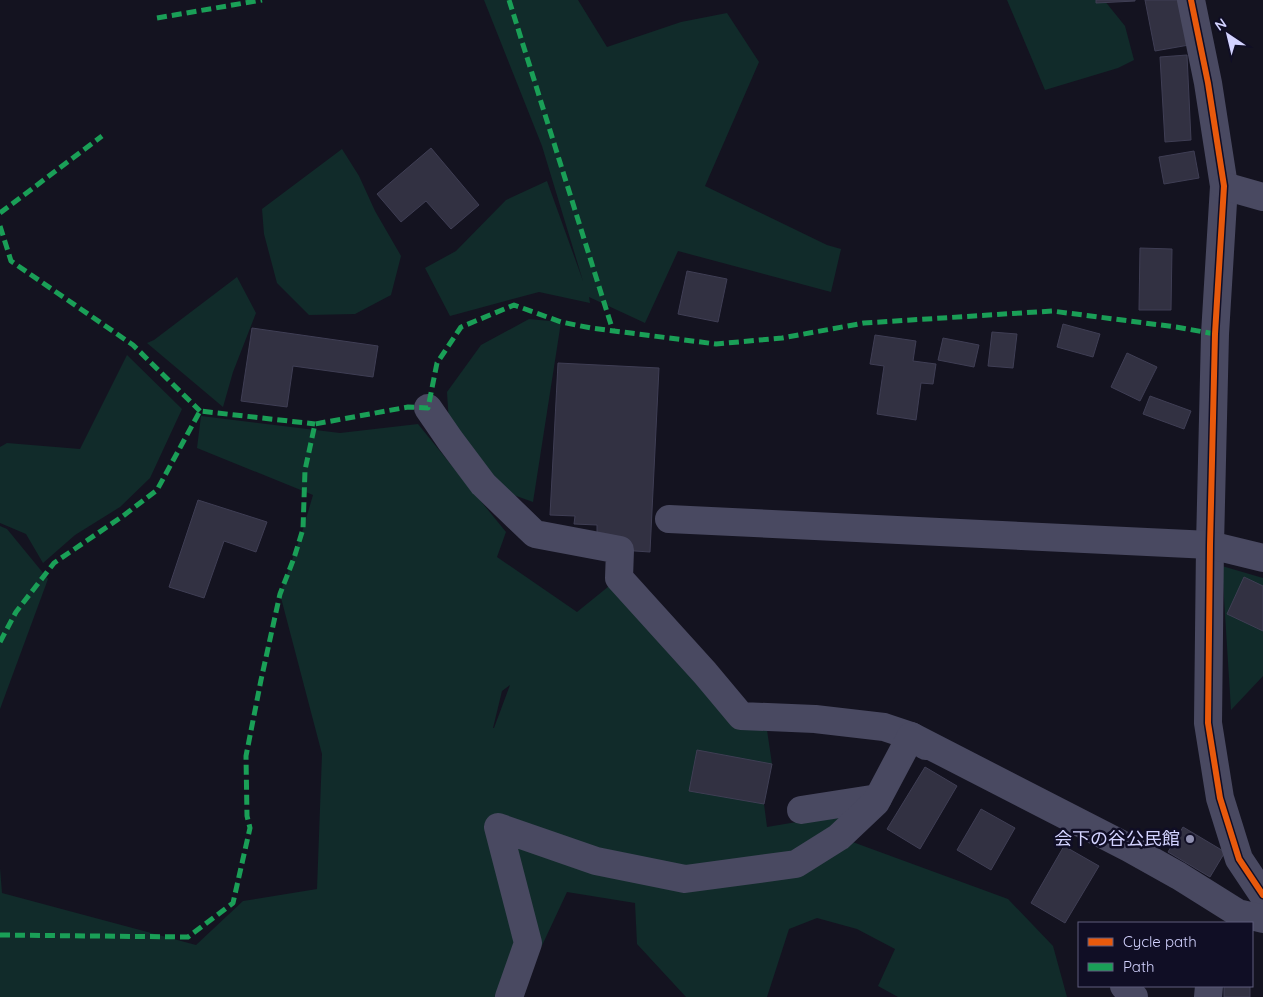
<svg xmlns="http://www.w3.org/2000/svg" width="1263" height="997" font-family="Quicksand,'Noto Sans JP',sans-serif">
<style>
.green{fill:#112b2a;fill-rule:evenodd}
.building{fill:#323142;stroke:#3f3e54}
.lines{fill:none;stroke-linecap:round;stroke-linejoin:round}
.minor{stroke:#494961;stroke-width:28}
.quiet{stroke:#1a9f57;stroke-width:5;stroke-dasharray:10 5;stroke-linecap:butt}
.cycleway-casing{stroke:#100e25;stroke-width:9}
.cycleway{stroke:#e8590c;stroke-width:6}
.poi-dot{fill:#9090b1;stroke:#100e25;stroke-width:2}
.labels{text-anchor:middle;stroke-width:5;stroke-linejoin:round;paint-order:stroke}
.poi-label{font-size:18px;fill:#d3d3ff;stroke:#100e25;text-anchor:end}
</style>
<rect width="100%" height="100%" fill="#141320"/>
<g class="green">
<path d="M484 0H578L607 47 681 22 727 13 759 62 705 186 827 245 841 249 831 292 678 251 645 323 589 297 590 303 539 292 450 316 425 268 456 251 506 200 547 181 583 281 542 146Z"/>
<path d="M1007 0H1104L1125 26 1134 60 1118 68 1045 90Z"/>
<path d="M342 149 359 176 375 211 401 256 391 295 355 314 309 315 277 283 264 234 262 209Z"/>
<path d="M237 277 256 313 233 372 223 407 147 343 154 340Z"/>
<path d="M529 319 561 322 533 502 483 484 450 440 447 392 481 345Z"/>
<path d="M127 355 182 409 150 478 120 507 75 535 43 563 26 534 0 523V447L7 443 80 449Z"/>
<path d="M201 416 340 433 418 424 506 532 497 557 577 612 619 578 767 730 772 764 764 804 767 827 856 812 839 837 1008 899 1053 946 1067 997H898L878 986 895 949 857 929 817 918 789 929 767 997H686L637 944 635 903 567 892 518 997H0V868L2 893 196 945 243 901 317 889 322 754 280 594 303 529 313 495 197 448ZM510 685 494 728H493L502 691Z"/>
<path d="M0 526 7 529 48 579 0 709Z"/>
<path d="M1222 566 1263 578V676L1231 710Z"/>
</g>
<g class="building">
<path d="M1096 0H1135V1L1096 3Z"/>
<path d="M1145 0H1181L1189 45 1155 51Z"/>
<path d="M1187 55 1191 140 1165 142 1160 57Z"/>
<path d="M431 148 479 205 451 229 426 201 401 222 377 194Z"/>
<path d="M1194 151 1199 178 1164 184 1159 157Z"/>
<path d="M1140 248 1172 249 1171 310H1139Z"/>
<path d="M687 271 727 279 718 322 678 314Z"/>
<path d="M1063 324 1100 334 1093 357 1057 347Z"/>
<path d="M252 328 378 346 373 377 293 366 287 407 241 401Z"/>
<path d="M992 332 1017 334 1013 368 988 366Z"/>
<path d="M875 335 916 341 913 361 936 364 933 384 921 383 916 420 877 414 884 366 870 364Z"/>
<path d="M943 338 979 345 974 367 938 360Z"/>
<path d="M1127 353 1157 367 1140 401 1111 387Z"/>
<path d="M558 363 659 368 650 552 620 550 597 537V525L574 524 575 516 550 515Z"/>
<path d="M1150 396 1191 411 1184 429 1143 414Z"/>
<path d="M198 500 267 522 256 552 224 541 204 598 169 587Z"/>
<path d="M1244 577 1263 586V631L1227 614Z"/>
<path d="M697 750 772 764 764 804 689 791Z"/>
<path d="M925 767 957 786 920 849 887 829Z"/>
<path d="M981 809 1015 828 991 870 957 850Z"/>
<path d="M1183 827 1225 852 1210 877 1168 852Z"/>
<path d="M1064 846 1099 866 1065 923 1031 903Z"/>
<rect x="1224" y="986" width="26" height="11"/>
</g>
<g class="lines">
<g class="minor">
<path d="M1191 0 1208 83 1224 186 1215 334 1210 545 1208 723 1220 798 1239 859 1263 895"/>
<path d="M1224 186 1263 197"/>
<path d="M428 408 450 440 483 484 535 534 620 550 619 578 705 673 741 716 815 719 884 727 911 736 926 746"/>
<path d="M669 519 1210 545 1263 558"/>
<path d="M801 810 878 798"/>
<path d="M1124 986 1134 997"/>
<path d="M509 997 528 943 498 827 596 861 685 879 796 864 839 837 876 802 911 736 1129 848 1179 876 1238 913 1263 919"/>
<path d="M1208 997 1209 986"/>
</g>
<g class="quiet">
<path d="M509 0 613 331"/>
<path d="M157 18 262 0"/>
<path d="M0 213 102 136"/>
<path d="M0 226 11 261 133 345 200 411"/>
<path d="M0 642 16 612 54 563 123 516 157 490 200 411 315 424"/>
<path d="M0 935 188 937 233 903 250 828 247 816 246 756 261 680 280 594 294 558 303 529 305 470 315 424 408 407 428 408 437 363 461 327 514 305 561 322 591 328 716 344 782 338 864 323 1052 311 1176 327 1215 334"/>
</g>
<g class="cycleway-casing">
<path id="cycleway" d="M1191 0 1208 83 1224 186 1215 334 1210 545 1208 723 1220 798 1239 859 1263 895"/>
</g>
<use href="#cycleway" class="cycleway"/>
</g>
<circle class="poi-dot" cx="1190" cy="839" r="5"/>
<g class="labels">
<g class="poi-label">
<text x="1180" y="845">会下の谷公民館</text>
</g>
</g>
<rect x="1078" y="922" width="175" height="65" fill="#100e25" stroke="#5e5d7c"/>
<rect x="1088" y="938" width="25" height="8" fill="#e8590c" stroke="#5e5d7c"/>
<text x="1123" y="947" font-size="15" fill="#d3d3ff">Cycle path</text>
<rect x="1088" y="963" width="25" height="8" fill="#1a9f57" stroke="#5e5d7c"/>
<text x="1123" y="972" font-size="15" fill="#d3d3ff">Path</text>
<g transform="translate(1228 35) rotate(325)" stroke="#100e25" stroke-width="4" paint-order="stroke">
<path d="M0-4L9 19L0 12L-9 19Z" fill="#d3d3ff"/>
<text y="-8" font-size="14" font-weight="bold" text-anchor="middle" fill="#d3d3ff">N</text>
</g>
</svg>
